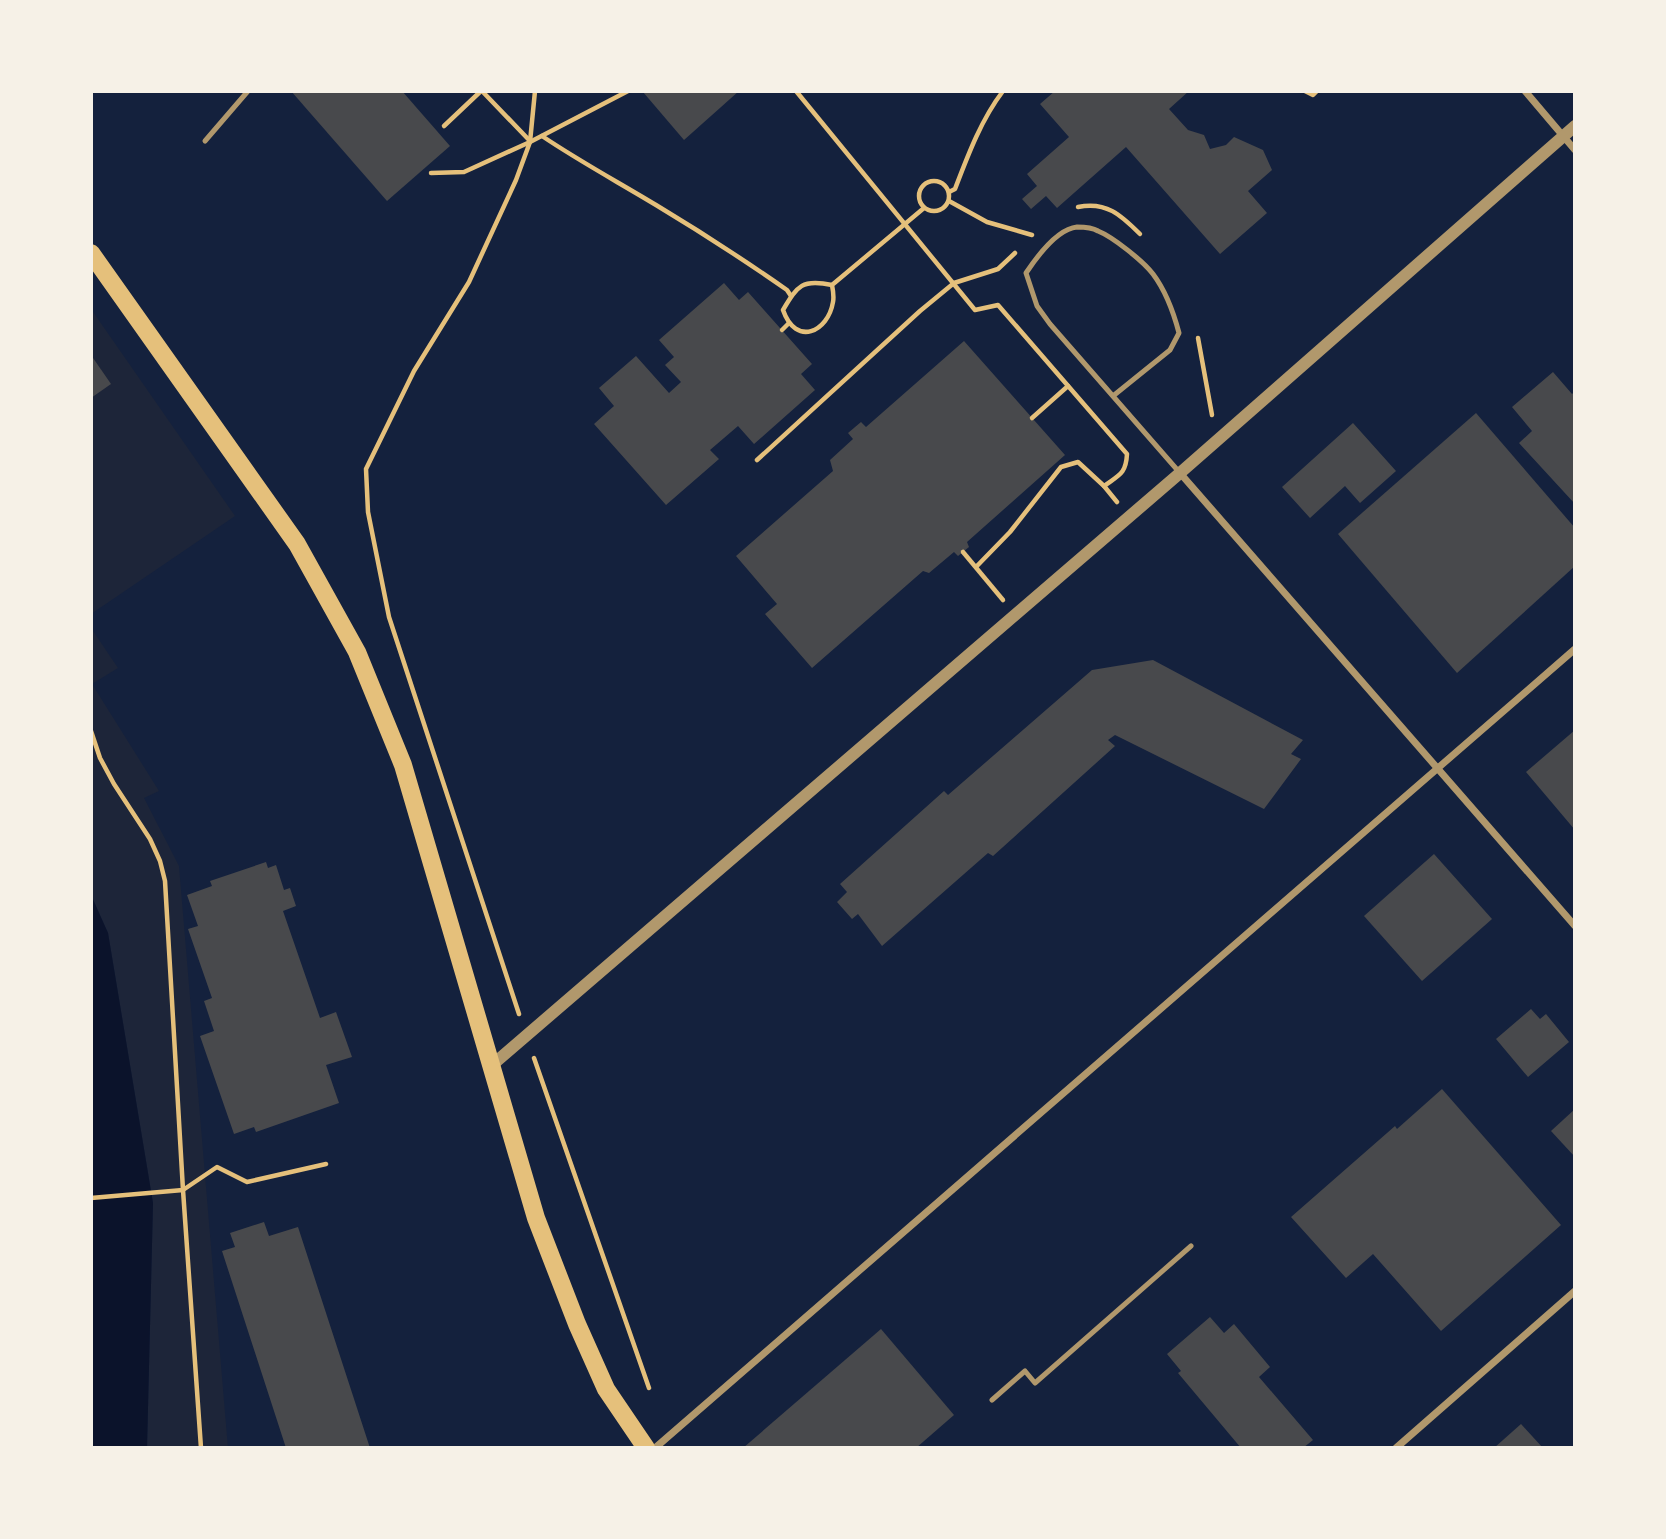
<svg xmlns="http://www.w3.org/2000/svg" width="1666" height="1539" font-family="Poppins,sans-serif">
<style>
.green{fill:#1d2539}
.water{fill:#0b132b}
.building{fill:#48494c}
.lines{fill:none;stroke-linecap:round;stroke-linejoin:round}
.path{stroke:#e5c07b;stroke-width:4.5}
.service{stroke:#b1986c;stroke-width:5}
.minor{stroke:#b1986c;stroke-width:7}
.tertiary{stroke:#b1986c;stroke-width:12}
.primary{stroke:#e5c07b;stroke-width:18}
</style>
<rect width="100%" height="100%" fill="#14213d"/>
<g class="green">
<path d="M91 309 235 516 91 614Z"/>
<path d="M91 628 118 668 92 684 159 791 144 798 179 866 228 1448H147L153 1203 108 933 91 895Z"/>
</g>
<path class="water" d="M91 895 108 933 153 1203 147 1448H91Z"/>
<g class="building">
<path d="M291 91H402L450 146 387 201Z"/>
<path d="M644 91H739L684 140 643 92Z"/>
<path d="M1055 91H1189L1169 109 1188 130 1204 135 1210 149 1226 145 1234 137 1263 150 1272 170 1248 191 1267 213 1220 254 1126 147 1057 208 1046 196 1031 209 1022 199 1037 186 1027 174 1069 137 1040 104Z"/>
<path d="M724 283 739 300 748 292 812 364 801 374 815 390 754 444 738 426 710 450 719 459 666 505 594 424 614 406 599 388 636 356 669 393 681 382 665 365 674 357 659 340Z"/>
<path d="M964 341 1065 455 967 542 969 547 958 556 954 552 929 573 923 571 812 668 765 614 777 604 736 556 833 471 830 460 853 439 848 433 861 422 866 427Z"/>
<path d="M91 355 111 384 91 398Z"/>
<path d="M1553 372 1572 394 1575 391V504L1519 443 1532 431 1512 407Z"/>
<path d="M1476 413 1575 528V566L1457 673 1338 534Z"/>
<path d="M1353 423 1396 471 1360 503 1345 486 1310 518 1282 487Z"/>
<path d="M1153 660 1303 740 1291 754 1301 759 1264 809 1115 735 1108 740 1115 746 993 856 988 853 882 946 858 914 852 919 837 902 847 892 840 884 944 791 948 795 1092 670Z"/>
<path d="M1575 730V830L1526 772Z"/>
<path d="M1434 854 1492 919 1422 981 1364 916Z"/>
<path d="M266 862 268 868 276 865 284 890 290 888 296 906 283 911 320 1018 336 1012 352 1057 326 1065 339 1103 256 1132 254 1127 234 1134 200 1036 214 1031 204 1001 212 998 188 929 198 926 187 895 212 886 210 881Z"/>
<path d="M1531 1009 1540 1019 1546 1014 1569 1042 1528 1077 1496 1039Z"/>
<path d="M1442 1089 1561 1225 1441 1331 1373 1254 1346 1278 1291 1217 1395 1126 1397 1129Z"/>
<path d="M1575 1109V1157L1551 1131Z"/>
<path d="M264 1222 269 1236 298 1227 370 1448H286L222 1251 235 1247 230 1233Z"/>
<path d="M1210 1317 1224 1333 1234 1324 1270 1367 1259 1377 1313 1440 1303 1448H1241L1178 1373 1181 1371 1167 1354Z"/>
<path d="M881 1329 954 1415 916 1448H743Z"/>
<path d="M1521 1424 1543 1448H1494Z"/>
</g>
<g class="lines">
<g class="path">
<path d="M482 91 530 141"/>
<path d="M796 91 975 310 998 305 1127 454C1126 474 1119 475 1104 486L1117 502"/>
<path d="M1305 91 1313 95 1317 91"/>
<path d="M444 126 481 91"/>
<path d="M542 136C579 161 618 182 656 205 701 232 744 260 787 290L791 296"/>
<path d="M431 173 464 172 530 142 628 91"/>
<circle cx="934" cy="196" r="15"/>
<path d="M949 192 955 189C968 155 981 120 1003 91"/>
<path d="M949 201 987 222 1032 235"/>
<path d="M1078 207C1106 201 1121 215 1140 234"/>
<path d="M832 285C802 279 798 285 783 310 796 347 828 332 833 302 834 297 833 290 832 285L924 208"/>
<path d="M782 330 789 323"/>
<path d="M1198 338 1212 415"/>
<path d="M1032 418 1068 386"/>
<path d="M757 460 920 311 954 283 998 269 1015 253"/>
<path d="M963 552 1003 600"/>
<path d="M976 567 1010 532 1061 467 1078 462 1104 486"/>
<path d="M91 731 100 758 114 784 150 839 160 861 165 881 183 1190 201 1448"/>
<path d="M519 1014 389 617 368 512 366 469 414 371 469 282 516 180 530 142 535 91"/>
<path d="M534 1058 649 1388"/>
<path d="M91 1198 183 1190 217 1167 247 1182 326 1164"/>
</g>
<g class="service">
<path d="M205 141 248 91"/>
<path d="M1113 396 1170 350 1179 333C1174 314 1165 290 1153 274 1143 261 1113 237 1098 231 1093 228 1082 227 1077 227 1057 229 1036 258 1026 273L1037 306 1050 324 1180 473"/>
<path d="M992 1400 1025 1371 1035 1383 1191 1246"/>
</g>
<g class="minor">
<path d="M1525 91 1575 150"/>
<path d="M1180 473 1575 926"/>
<path d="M655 1448 1575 649"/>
<path d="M1396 1448 1575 1291"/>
</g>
<path class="tertiary" d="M491 1066 1180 473 1575 126"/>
<path class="primary" d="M91 253 297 544 357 652 403 765 536 1218 577 1324 606 1389 646 1448"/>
</g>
<rect width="1666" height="1539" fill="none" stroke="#f6f1e7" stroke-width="186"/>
</svg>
